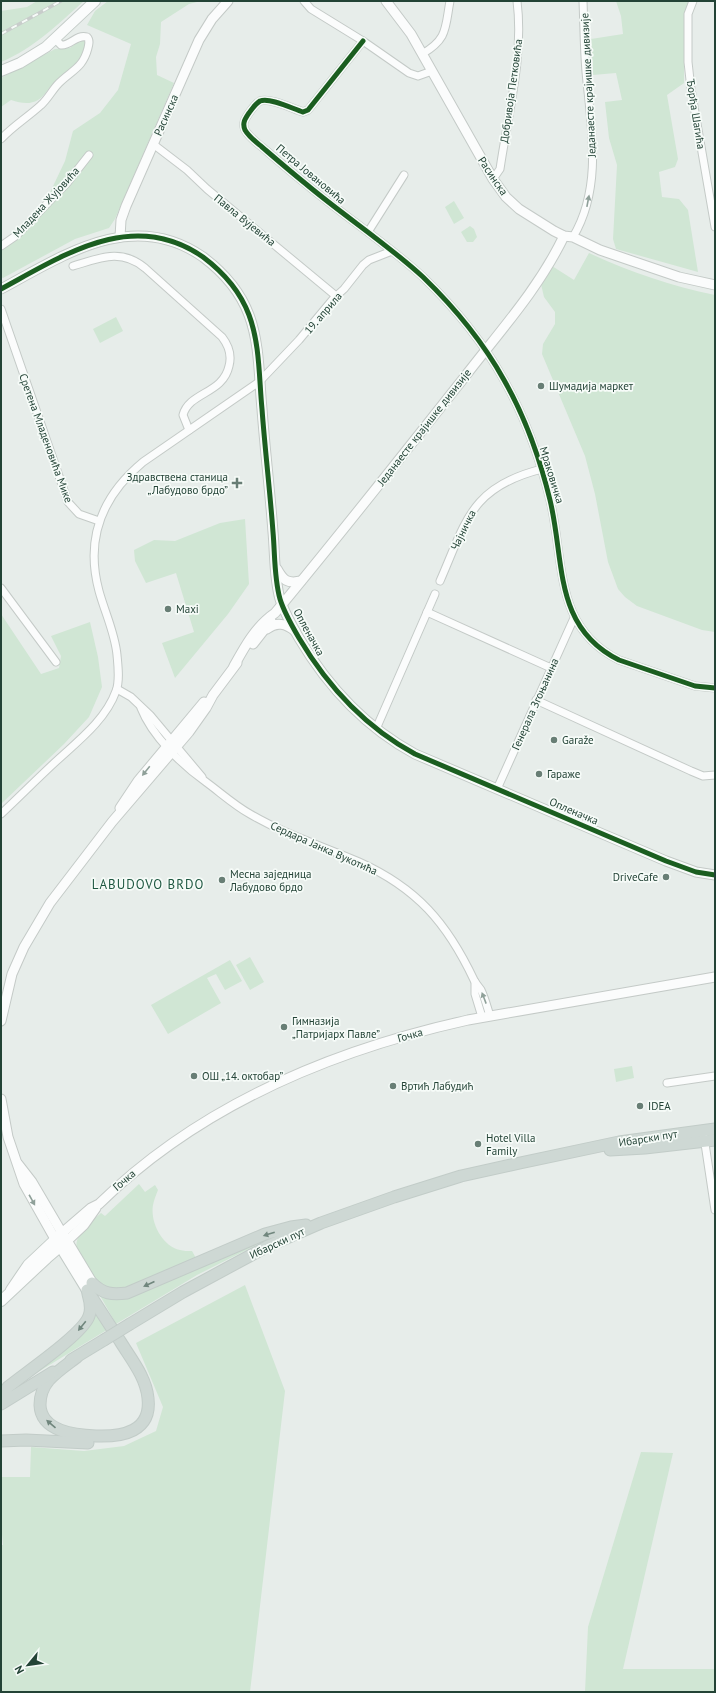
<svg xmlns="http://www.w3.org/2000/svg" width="716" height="1693" font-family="'PT Sans',sans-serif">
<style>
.green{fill:#d0e6d4}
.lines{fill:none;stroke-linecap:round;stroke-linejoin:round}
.minor-casing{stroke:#c4cac7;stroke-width:9}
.tertiary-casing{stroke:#c4cac7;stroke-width:11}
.secondary-casing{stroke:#c3cbc7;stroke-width:12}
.primary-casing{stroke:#c2ccc8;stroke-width:13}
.minor{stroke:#fbfcfc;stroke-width:7}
.tertiary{stroke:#fbfcfc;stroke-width:9}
.secondary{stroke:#fbfcfc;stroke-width:10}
.primary{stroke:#ced8d4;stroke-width:11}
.rail-casing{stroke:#c8cdcb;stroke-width:3.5}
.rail{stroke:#f6fbf8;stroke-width:2;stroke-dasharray:6;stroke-linecap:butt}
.primary-bridge-casing{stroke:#c2ccc8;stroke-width:13;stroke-linecap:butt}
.primary-bridge{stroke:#ced8d4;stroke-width:11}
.cycleway-casing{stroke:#f6fbf8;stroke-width:8}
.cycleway{stroke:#1b5e20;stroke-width:5}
.oneway{fill:#8fa099}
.oneway2{fill:#70867d}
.poi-dot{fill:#687e75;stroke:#f6fbf8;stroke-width:1.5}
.labels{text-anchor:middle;stroke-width:3.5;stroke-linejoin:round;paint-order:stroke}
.street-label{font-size:11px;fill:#234336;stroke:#f6fbf8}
.poi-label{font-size:11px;fill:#234336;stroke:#f6fbf8;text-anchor:start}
.quarter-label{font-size:13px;letter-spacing:1px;fill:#1d5740;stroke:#f6fbf8}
</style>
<rect width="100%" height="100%" fill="#e7edea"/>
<g class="green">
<path d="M37 1H84C58 24 33 49 1 62V11L27 7Z"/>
<path d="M108 1H201L189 4 161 22 160 44 156 57 157 75 174 83 115 219 109 228 75 239 3 278 1 277V241L35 224 65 161 73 131 100 113 118 90 131 44 87 25 95 11Z"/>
<path d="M616 1H693L684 15V83L667 95 678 159 675 167 659 172 662 197 679 199 688 210 698 272 616 249 613 239 617 165 609 138 605 102 622 100 616 73 593 75 591 39 623 34 621 16Z"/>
<path d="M82 39 85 41C90 61 64 73 53 84 48 88 44 97 38 100 29 105 21 103 11 100L1 107V78L55 49 70 48Z"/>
<path d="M454 201 464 218 454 224 445 207Z"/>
<path d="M470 226 474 229 477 237 473 242H467L461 232Z"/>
<path d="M589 253C630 272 671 286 715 295V632L702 630 637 606 625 597 618 589 608 562 595 494 585 456 542 354 543 344 555 324V312L544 297 540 280 552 266 574 280Z"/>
<path d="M116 317 123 331 100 343 93 329Z"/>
<path d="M245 519 249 584 228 614 175 678 162 643 194 632 176 573 146 583 135 561 134 550 154 540 175 541 220 523Z"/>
<path d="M1 614 41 674 59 668 61 656 51 636 90 622 98 657 102 687 89 717 64 744 1 804Z"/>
<path d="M250 957 264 982 250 990 236 965Z"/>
<path d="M230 960 242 981 225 990 216 974 207 978 221 1003 168 1034 151 1005Z"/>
<path d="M632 1066 634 1078 616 1082 614 1069Z"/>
<path d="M139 1184 145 1192 155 1185 158 1190C156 1195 154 1200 153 1205 150 1222 162 1246 180 1250 183 1251 188 1251 192 1251L197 1260 128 1291 98 1287 77 1249C73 1235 92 1221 101 1213L105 1216Z"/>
<path d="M282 1232 197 1275 116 1324 98 1292 110 1296Z"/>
<path d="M245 1285 285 1391 250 1692H1V1545H3L1 1524V1477H30L31 1447 84 1451 124 1446 156 1431 163 1407 136 1343Z"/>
<path d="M92 1301 110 1328 20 1383 69 1342Z"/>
<path d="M641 1452 673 1453 623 1669H715V1692H585L588 1627Z"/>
</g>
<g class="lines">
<g class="minor-casing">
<g id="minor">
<path d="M304 1 311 9 363 41 409 73 418 76 432 71"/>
<path d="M693 1 688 14V62L691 89 715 227"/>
<path d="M363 41 308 110 303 112C293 109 270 97 260 101 255 104 252 109 249 113 245 119 242 123 245 130 249 137 256 142 262 147 276 159 291 172 306 184 344 216 386 243 423 277 454 307 483 342 504 380 525 417 540 459 550 500 565 562 553 627 619 660L695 686 715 688"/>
<path d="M422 54C448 39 445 28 450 1"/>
<path d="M1 139C13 126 28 117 41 105 48 99 52 90 59 83 72 70 83 68 88 48 89 44 90 40 87 37 76 34 71 46 61 45L55 39"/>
<path d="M153 144 187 170 207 189 336 296"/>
<path d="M493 179 500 169C508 114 524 56 517 1"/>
<path d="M368 232 404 175"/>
<path d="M573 237C603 187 591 126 586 72 584 48 584 25 583 1"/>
<path d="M1 246 17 235 67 183 89 155"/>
<path d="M73 266C100 258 121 248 145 268L222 337C229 346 232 355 229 366 223 394 189 392 183 415L189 430"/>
<path d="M1 309 68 502 79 514 99 521"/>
<path d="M440 581C466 522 470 487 542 469"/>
<path d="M1 588 56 662"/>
<path d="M427 612 551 668"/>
<path d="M117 689 131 697 150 715 202 777"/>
<path d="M536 700 691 771 703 776 715 775"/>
<path d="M141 708C152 736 182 765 206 782 221 793 234 805 250 814 284 834 322 846 359 862 417 888 447 923 474 980 476 984 479 987 481 990 485 998 487 1007 490 1016"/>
<path d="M376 729 435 594"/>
<path d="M497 789 574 618"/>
<path d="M1 814C18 798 34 782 51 766 74 744 105 722 116 691 120 681 118 666 117 655 115 633 105 613 99 591 85 539 102 496 143 462L259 382 299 340 334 298 344 289 363 265 369 260 392 251"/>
<path d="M475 982V994L482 1017"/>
<path d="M667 1083 715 1076"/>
<path d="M704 1137 715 1210"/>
</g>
</g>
<g class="tertiary-casing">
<g id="tertiary">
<path d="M386 1 411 34 493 179 506 197 519 209 554 231 564 236 573 237 600 250 632 261 679 277 715 285"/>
<path d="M120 237 121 220 126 206 199 40 212 19 228 1"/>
<path d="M1 289C64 255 133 208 203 257 223 272 240 291 249 315 260 344 259 379 262 409 265 450 270 491 273 532 275 554 274 578 280 599 284 612 292 626 299 638 328 687 365 727 415 754L666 861 696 872 715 875"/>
<path d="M277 569C283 580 287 584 301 581"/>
<path d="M267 629C277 621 286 624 295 631"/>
<path d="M253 644 271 621"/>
<path d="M234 666C245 646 256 626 275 613 339 536 401 457 463 379 499 332 538 290 564 236"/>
<path d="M120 808 138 781 204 702"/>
<path d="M1 1021 12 974 24 947 50 903 112 822 189 732 206 708 213 695 237 663"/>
<path d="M1 1099 8 1137 24 1184 55 1239"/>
<path d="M18 1164 32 1182 62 1233 91 1208 99 1204C199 1106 333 1050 468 1020L715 977"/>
<path d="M67 1241 84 1225 96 1208"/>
</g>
</g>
<g class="secondary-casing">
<g id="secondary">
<path d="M1 71 20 63 46 47 95 1"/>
<path d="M57 1241 87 1290"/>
<path d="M11 1290 28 1265 62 1233 92 1283"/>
<path d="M1 1301 47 1258 67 1241"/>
</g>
</g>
<g class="primary-casing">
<g id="primary">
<path d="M610 1150 645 1148 715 1140"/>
<path d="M92 1283C103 1294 112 1295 127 1293L265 1234 291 1227 306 1225"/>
<path d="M130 1324 183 1292 268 1246 321 1223 394 1197 461 1176 520 1163 619 1142 715 1129"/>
<path d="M77 1357C68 1364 57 1371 49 1380 43 1387 40 1396 40 1405 41 1432 76 1435 96 1436 122 1437 152 1432 148 1398 146 1377 131 1359 120 1341 109 1324 98 1307 87 1290"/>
<path d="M71 1360 104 1340"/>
<path d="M1 1397 8 1387C25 1373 83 1334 89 1316 92 1309 90 1301 88 1294"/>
<path d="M1 1404 53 1372"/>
<path d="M1 1441 26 1440 88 1443"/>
</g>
</g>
<use href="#minor" class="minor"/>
<use href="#tertiary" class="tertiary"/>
<use href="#secondary" class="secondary"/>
<use href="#primary" class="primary"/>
<g class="rail-casing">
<path id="rail" d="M1 34 61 1"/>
</g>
<use href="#rail" class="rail"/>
<g class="primary-bridge-casing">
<path id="primary-bridge" d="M104 1340 130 1324"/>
</g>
<use href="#primary-bridge" class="primary-bridge"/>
<g class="cycleway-casing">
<g id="cycleway">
<path d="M363 41 308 110 303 112C293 109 270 97 260 101 255 104 252 109 249 113 245 119 242 123 245 130 249 137 256 142 262 147 276 159 291 172 306 184 344 216 386 243 423 277 454 307 483 342 504 380 525 417 540 459 550 500 565 562 553 627 619 660L695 686 715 688"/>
<path d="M1 289C64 255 133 208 203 257 223 272 240 291 249 315 260 344 259 379 262 409 265 450 270 491 273 532 275 554 274 578 280 599 284 612 292 626 299 638 328 687 365 727 415 754L666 861 696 872 715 875"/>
</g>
</g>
<use href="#cycleway" class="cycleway"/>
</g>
<defs><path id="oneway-solid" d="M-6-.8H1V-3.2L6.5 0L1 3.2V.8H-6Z"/></defs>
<g class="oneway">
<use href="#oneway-solid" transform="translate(588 201) rotate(-79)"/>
<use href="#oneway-solid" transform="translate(146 771) rotate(129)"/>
<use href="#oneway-solid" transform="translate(484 998) rotate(-111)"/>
<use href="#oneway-solid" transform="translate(32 1200) rotate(61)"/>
</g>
<g class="oneway2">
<use href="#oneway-solid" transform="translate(269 1234) rotate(163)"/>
<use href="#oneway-solid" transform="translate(149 1284) rotate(156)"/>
<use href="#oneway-solid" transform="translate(82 1326) rotate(129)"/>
<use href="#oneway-solid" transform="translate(51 1424) rotate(-139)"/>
</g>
<g class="poi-dot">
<circle cx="541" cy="386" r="4"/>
<path d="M235 477h4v4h4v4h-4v4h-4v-4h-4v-4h4z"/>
<circle cx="168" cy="609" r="4"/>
<circle cx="554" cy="740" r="4"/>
<circle cx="539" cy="774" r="4"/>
<circle cx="666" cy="877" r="4"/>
<circle cx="222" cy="880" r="4"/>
<circle cx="284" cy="1027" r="4"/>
<circle cx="194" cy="1076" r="4"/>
<circle cx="393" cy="1086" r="4"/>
<circle cx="640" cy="1106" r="4"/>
<circle cx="478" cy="1144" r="4"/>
</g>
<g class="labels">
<g class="street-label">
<text transform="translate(588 85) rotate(-93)" y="4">Једанаесте крајишке дивизије</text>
<text transform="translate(511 91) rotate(-82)" y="4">Добривоја Петковића</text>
<text transform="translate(696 114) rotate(81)" y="4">Ђорђа Шагића</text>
<text transform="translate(166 115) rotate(-66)" y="4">Расинска</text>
<text transform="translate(311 174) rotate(40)" y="4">Петра Јовановића</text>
<text transform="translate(493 176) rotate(56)" y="4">Расинска</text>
<text transform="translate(46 202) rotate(-47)" y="4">Младена Жујовића</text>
<text transform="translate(245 220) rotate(39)" y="4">Павла Вујевића</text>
<text transform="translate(323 313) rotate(-49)" y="4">19. априла</text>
<text transform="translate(424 427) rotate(-52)" y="4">Једанаесте крајишке дивизије</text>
<text transform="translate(46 438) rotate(70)" y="4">Сретена Младеновића Мике</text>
<text transform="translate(552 475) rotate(73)" y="4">Мраковичка</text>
<text transform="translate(463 530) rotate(-64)" y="4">Чајничка</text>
<text transform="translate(309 632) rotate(61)" y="4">Опленачка</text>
<text transform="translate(535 704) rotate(-66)" y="4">Генерала Згоњанина</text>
<text transform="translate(574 811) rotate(23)" y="4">Опленачка</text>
<text transform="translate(324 848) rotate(24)" y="4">Сердара Јанка Вукотића</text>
<text transform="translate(410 1035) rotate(-16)" y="4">Гочка</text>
<text transform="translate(648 1138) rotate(-9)" y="4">Ибарски пут</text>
<text transform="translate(124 1180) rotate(-41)" y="4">Гочка</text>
<text transform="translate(277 1243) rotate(-25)" y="4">Ибарски пут</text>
</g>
<g class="poi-label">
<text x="549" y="390">Шумадија маркет</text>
<text x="228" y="481" text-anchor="end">Здравствена станица<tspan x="228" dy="13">„Лабудово брдо”</tspan></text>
<text x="176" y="613">Maxi</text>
<text x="562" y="744">Garaže</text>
<text x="547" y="778">Гараже</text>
<text x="230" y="878">Месна заједница<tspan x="230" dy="13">Лабудово брдо</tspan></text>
<text x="658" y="881" text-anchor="end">DriveCafe</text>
<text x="292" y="1025">Гимназија<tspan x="292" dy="13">„Патријарх Павле”</tspan></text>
<text x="202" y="1080">ОШ „14. октобар”</text>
<text x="401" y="1090">Вртић Лабудић</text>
<text x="648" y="1110">IDEA</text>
<text x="486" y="1142">Hotel Villa<tspan x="486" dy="13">Family</tspan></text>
</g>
<g class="quarter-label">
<text x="148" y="889">LABUDOVO BRDO</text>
</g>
</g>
<rect width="716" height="1693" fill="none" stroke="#234336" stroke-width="4"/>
<g transform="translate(28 1665) rotate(241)" stroke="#f6fbf8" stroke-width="3" paint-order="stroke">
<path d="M0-3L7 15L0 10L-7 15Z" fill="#234336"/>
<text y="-6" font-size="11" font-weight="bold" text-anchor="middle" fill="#234336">N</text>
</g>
</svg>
